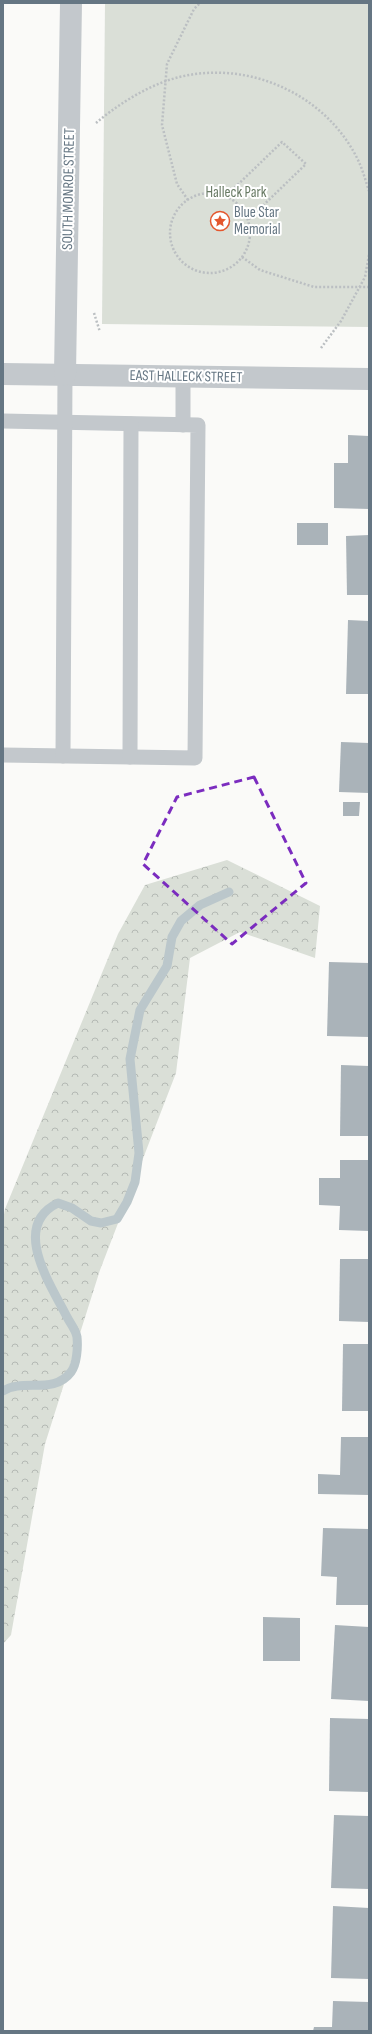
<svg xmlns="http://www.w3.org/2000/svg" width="372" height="2034" font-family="'Sofia Sans Condensed',sans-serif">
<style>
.green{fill:#dadfd7}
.forest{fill:url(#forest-crowns)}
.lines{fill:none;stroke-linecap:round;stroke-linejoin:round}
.stream{stroke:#bbc7cb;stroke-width:9}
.building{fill:#aab3b9}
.path{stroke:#bbbfc2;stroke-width:2.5;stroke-dasharray:2 2;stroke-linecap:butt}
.service{stroke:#c3c8cc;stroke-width:15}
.minor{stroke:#c3c8cc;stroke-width:22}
.marked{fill:none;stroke:#7b2cbf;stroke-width:3;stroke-dasharray:8 5;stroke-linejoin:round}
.labels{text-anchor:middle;stroke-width:4;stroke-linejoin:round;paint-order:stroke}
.street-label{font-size:15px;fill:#657683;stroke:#fff}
.park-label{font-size:15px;fill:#687a64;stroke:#fff}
.poi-label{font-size:15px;fill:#657683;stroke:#fff;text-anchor:start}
</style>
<defs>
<pattern id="forest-crowns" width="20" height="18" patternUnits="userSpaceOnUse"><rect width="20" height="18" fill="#dadfd7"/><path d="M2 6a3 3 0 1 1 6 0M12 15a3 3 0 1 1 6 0" fill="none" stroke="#b4b9b4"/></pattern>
</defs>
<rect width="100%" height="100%" fill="#fafaf8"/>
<path class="green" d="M105 3H369V327L102 324Z"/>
<path class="forest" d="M227 860 320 906 315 958 240 932 190 958 176 1073 100 1270 45 1444 11 1635 3 1644V1220L5 1209 118 934 145 885Z"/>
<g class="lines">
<path class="stream" d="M3 1391C23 1378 54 1395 71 1372 77 1364 78 1347 77 1337 76 1330 70 1323 67 1317 51 1285 10 1226 58 1203L72 1208 91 1221 101 1223 117 1219 127 1202 135 1182 139 1153 130 1059 140 1010 167 966 172 937 181 921 200 905 229 892"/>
</g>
<g class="building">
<path d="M348 435 369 436V509L334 508V463H348Z"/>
<rect x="297" y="523" width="31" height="22"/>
<path d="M369 535V595H347L346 536Z"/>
<path d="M348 620 369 621V694H346Z"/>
<path d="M341 742 369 743V793L339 792Z"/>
<path d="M343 802H360L359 816H343Z"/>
<path d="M329 962 369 963V1037L327 1036Z"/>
<path d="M341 1065 369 1066V1136H340Z"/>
<path d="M340 1160H369V1231L339 1230 340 1206 319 1205V1178H340Z"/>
<path d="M340 1259H369V1322L339 1321Z"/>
<path d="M343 1344H369V1411H342Z"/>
<path d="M341 1437H369V1495L318 1494V1474L340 1475Z"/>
<path d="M323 1528 369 1529V1605H336L337 1577 321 1576Z"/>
<path d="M263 1617 300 1618V1661H263Z"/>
<path d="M335 1625 369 1627V1701L331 1699Z"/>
<path d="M330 1718 369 1719V1792L329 1791Z"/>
<path d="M334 1815 369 1816V1889L331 1888Z"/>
<path d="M333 1906 369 1908V1979L331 1978Z"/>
<path d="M333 2001 369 2002V2031H313L314 2027H332Z"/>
</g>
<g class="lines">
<g class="path">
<path d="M96 123C116 106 141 90 166 81 238 56 321 89 356 156 362 167 365 179 369 191"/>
<circle cx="210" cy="233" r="40"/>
<path d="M226 196 282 142 306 164 248 220"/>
<path d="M188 200 177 184 162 125 167 64 194 9 200 3"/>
<path d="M242 257 260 270 314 287H369"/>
<path d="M94 313 100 332"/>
<path d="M321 348 341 321 365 277 369 255"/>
</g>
<g class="service">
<path d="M3 421 198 425 195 758 3 755"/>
<path d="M183 425V376"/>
<path d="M63 756 65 374"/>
<path d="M130 757 131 424"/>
</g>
<g class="minor">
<path d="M3 374 369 379"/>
<path d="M65 374 71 3"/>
</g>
</g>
<path class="marked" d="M254 777 306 883 232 944 143 864 177 797Z"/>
<defs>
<g id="sight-ring" transform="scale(1)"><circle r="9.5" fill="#fff" stroke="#e4572e" stroke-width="1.5"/><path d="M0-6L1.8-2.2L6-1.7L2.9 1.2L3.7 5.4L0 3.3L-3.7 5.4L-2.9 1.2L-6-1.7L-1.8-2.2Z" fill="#e4572e"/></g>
</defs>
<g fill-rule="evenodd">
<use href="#sight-ring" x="220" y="221"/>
</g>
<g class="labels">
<g class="street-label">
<text transform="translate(68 189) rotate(-89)" y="5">SOUTH MONROE STREET</text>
<text transform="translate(186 376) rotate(1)" y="5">EAST HALLECK STREET</text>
</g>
<g class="park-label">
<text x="236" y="197">Halleck Park</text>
</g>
<g class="poi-label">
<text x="234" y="217">Blue Star<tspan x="234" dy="17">Memorial</tspan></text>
</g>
</g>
<rect width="372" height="2034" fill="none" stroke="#657683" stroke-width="8"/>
</svg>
